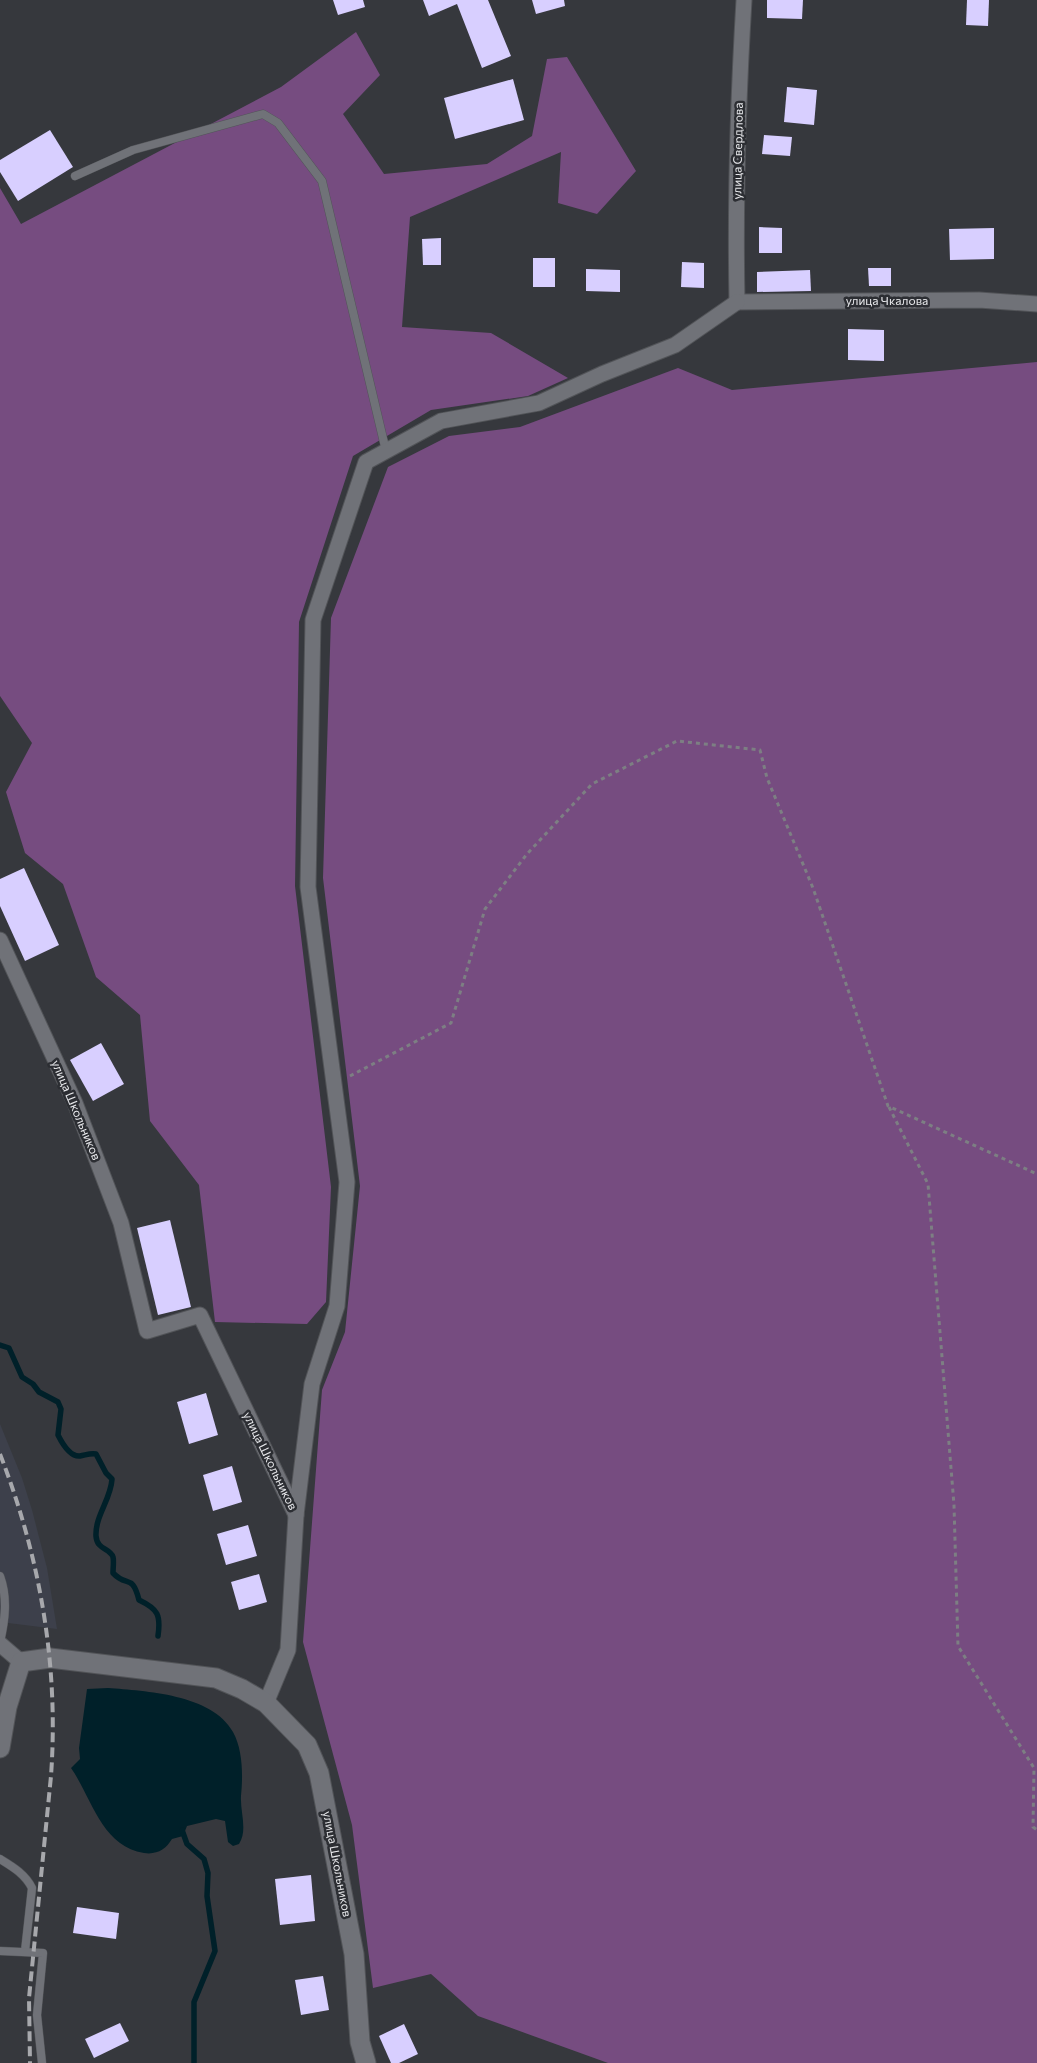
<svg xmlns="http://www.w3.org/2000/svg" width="1037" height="2063" font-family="Commissioner,sans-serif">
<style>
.built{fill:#3d404b}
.green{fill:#764c80}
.water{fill:#002029}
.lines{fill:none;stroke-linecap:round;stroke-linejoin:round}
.stream{stroke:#002029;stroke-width:5.5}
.building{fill:#d8cfff}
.service-casing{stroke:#525458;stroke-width:9}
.minor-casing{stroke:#525458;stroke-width:17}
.tertiary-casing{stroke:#525458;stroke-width:21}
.path{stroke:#7d7f83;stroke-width:3;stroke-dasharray:4 4;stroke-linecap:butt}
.service{stroke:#707278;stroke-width:8}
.minor{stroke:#707278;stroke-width:15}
.tertiary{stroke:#707278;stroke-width:19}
.rail{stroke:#a7a8ac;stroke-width:4;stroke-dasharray:10 5;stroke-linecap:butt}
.labels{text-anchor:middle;stroke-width:5;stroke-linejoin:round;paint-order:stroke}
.street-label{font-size:12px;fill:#e9eaed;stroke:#2c2e33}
</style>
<rect width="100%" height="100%" fill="#36383d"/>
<path class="built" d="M0 1424 22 1478 32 1510 47 1568 57 1629 0 1622Z"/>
<g class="green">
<path d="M356 32 380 75 343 114 384 174 487 164 532 136 547 59 567 57 636 171 597 214 558 203 561 152 410 217 402 327 491 333 568 378 528 396 431 410 353 456 299 622 295 886 331 1187 326 1302 307 1324 215 1322 199 1185 150 1121 140 1015 96 977 63 884 25 853 6 792 32 743 0 696V188L21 224 281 87Z"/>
<path d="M1037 362V2063H608L478 2016 431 1974 373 1988 352 1825 303 1642 322 1390 345 1332 360 1186 323 878 331 618 388 467 449 436 520 427 678 368 732 390Z"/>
</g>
<path class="water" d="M108 1688C145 1691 212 1694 233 1732 243 1750 243 1776 241 1796 240 1812 248 1830 239 1844L233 1846 228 1842 225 1821 216 1819 187 1826 183 1836 172 1839C166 1849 157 1855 144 1853 101 1846 92 1798 71 1768L80 1759 79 1748 87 1689Z"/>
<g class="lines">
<g class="stream">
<path d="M0 1345 9 1348 22 1377 33 1384 39 1392 58 1402 61 1409 58 1435C62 1443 70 1457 80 1456 86 1455 90 1453 96 1454L106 1473 112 1479C111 1499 95 1516 96 1536 97 1550 110 1548 113 1557 114 1561 113 1568 113 1573 127 1588 132 1573 139 1600 158 1609 161 1615 158 1636"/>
<path d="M182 1830 187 1844 204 1859 208 1873 207 1896 215 1951 194 2002V2063"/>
</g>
</g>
<g class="building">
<path d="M333 0H363L365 7 338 15Z"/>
<path d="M423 0H488L511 56 482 68 457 4 429 16Z"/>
<path d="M532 0H564L565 6 536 14Z"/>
<path d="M767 0H803L802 19 767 18Z"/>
<path d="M967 0H989L988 26 966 25Z"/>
<path d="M513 79 524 120 455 139 444 98Z"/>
<path d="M787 87 817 90 814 125 784 122Z"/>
<path d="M50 130 73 167 18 201 0 172V160Z"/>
<path d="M764 135 792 137 790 156 762 154Z"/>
<path d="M759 227 782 228V253H759Z"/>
<path d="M994 228V259L950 260 949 229Z"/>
<path d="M441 238V265H423L422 239Z"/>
<rect x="533" y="258" width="22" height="29"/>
<path d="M682 262 704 263V288L681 287Z"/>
<path d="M868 268H891V286H869Z"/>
<path d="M586 269 620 270V292L586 291Z"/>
<path d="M810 270 811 291 757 292V272Z"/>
<path d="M848 329 884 330V361L848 360Z"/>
<path d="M24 868 59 945 25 961 0 906V879Z"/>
<path d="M101 1043 124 1084 93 1101 70 1060Z"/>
<path d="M170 1220 191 1307 158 1315 137 1228Z"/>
<path d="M206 1393 218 1435 189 1444 177 1402Z"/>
<path d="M232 1466 242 1502 213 1511 203 1475Z"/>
<path d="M248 1525 257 1556 226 1565 217 1534Z"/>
<path d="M259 1574 267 1602 239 1610 231 1582Z"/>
<path d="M311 1875 315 1921 280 1925 275 1879Z"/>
<path d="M77 1907 119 1913 116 1939 73 1933Z"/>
<path d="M323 1976 329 2010 301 2015 295 1980Z"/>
<path d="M120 2023 129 2041 94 2058 85 2039Z"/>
<path d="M404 2024 418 2054 399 2063H391L379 2036Z"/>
</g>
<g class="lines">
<g class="service-casing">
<g id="service">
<path d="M75 176 133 150 263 114 278 123 322 181 386 451"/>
<path d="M0 1576C8 1598 5 1620 0 1642"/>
<path d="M0 1859C13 1867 25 1874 32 1888L25 1951"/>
<path d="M0 1951 43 1953 37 2015 42 2063"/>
</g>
</g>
<g class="minor-casing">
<g id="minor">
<path d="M737 302C735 201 738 101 744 0"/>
<path d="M737 302 979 300 1037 304"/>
<path d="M0 940 75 1103 121 1223 147 1331 200 1315 296 1515"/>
<path d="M0 1644 21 1662"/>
<path d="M266 1703 288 1650 296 1515 312 1384 337 1306 347 1182 308 887 313 620 366 462 441 421 539 403 602 374 675 345 737 302"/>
</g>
</g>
<g class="tertiary-casing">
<path id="tertiary" d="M0 1748 7 1707 21 1662 50 1658 216 1678 242 1689 266 1703 307 1745 319 1773 354 1954 360 2042 366 2063"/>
</g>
<g class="path">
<path d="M350 1076 451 1023 485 909 527 854 592 784 677 741 760 750 767 778 813 888 888 1106 1037 1174"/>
<path d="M889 1107 928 1184 954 1505 958 1646 1034 1768 1033 1827 1037 1830"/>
</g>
<use href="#service" class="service"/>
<use href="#minor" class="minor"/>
<use href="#tertiary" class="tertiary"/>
<path class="rail" d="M0 1454C40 1557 59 1665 51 1776L29 1998 30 2063"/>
</g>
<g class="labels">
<g class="street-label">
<text transform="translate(738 151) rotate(-89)" y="4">улица Свердлова</text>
<text x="887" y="305">улица Чкалова</text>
<text transform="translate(76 1110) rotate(67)" y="4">улица Школьников</text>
<text transform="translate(270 1461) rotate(64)" y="4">улица Школьников</text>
<text transform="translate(337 1864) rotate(79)" y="4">улица Школьников</text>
</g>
</g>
</svg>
